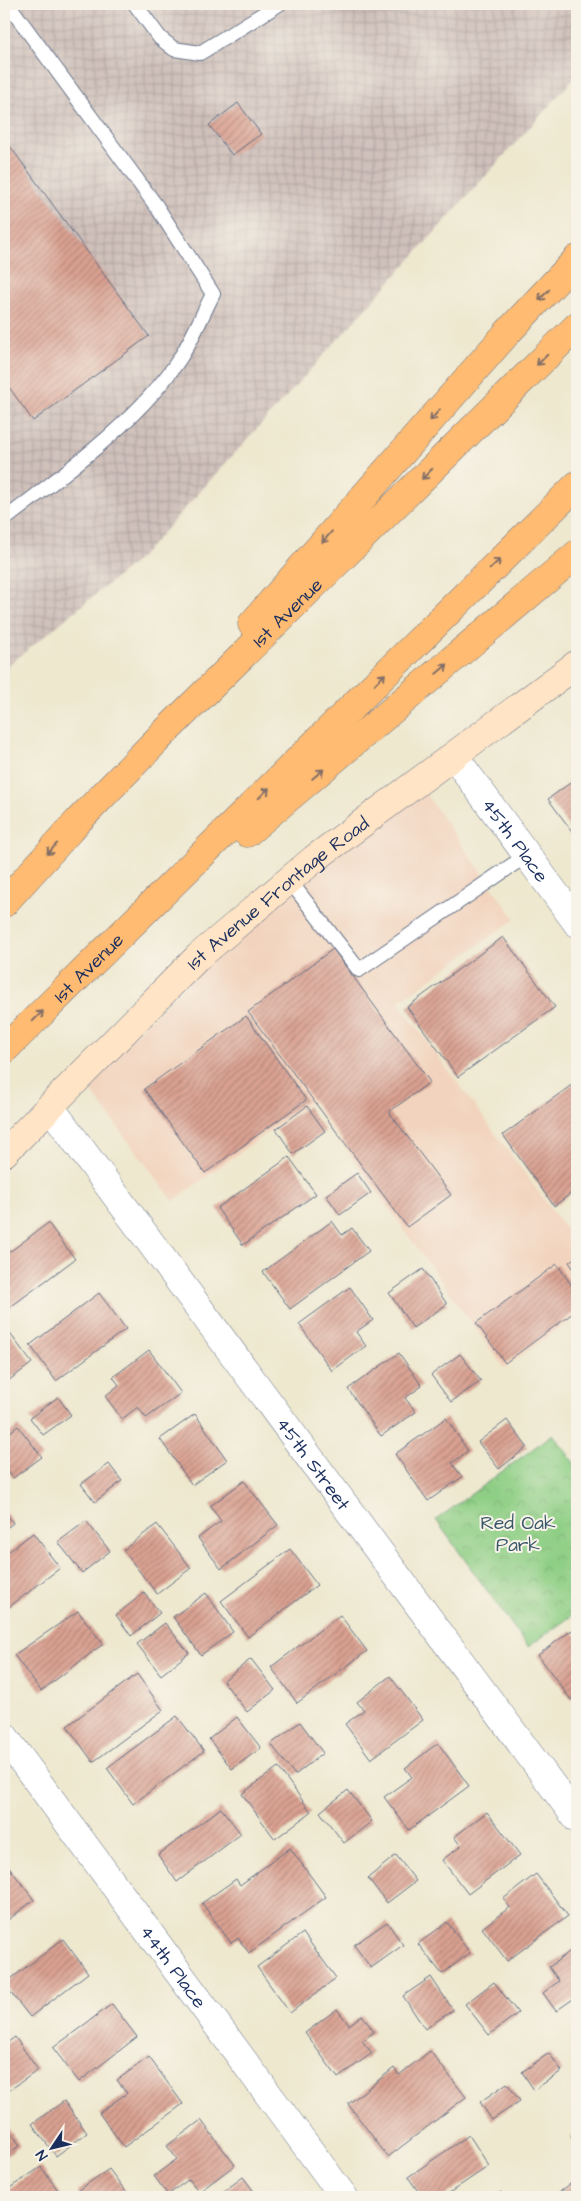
<svg xmlns="http://www.w3.org/2000/svg" width="581" height="2201" font-family="'Architects Daughter',sans-serif">
<style>
.built{fill:#f2d4be}
.industrial{fill:url(#industrial-grid)}
.park{fill:url(#park-crowns);stroke:#557f72}
.building{fill:url(#building-hatch)}
.lines{fill:none;stroke-linecap:round;stroke-linejoin:round}
.lane-casing{stroke:#657086;stroke-width:16}
.street-casing{stroke:#657086;stroke-width:29}
.secondary-casing{stroke:#657086;stroke-width:29}
.primary-casing{stroke:#657086;stroke-width:29}
.lane{stroke:#fff;stroke-width:14}
.street{stroke:#fff;stroke-width:28}
.secondary{stroke:#ffe4c6;stroke-width:28}
.primary{stroke:#ffbb71;stroke-width:28}
.oneway{stroke:#826e67}
.labels{text-anchor:middle;stroke-width:4;stroke-linejoin:round;paint-order:stroke}
.street-label{font-size:19px;fill:#1b2f5e;stroke:#f7f3e8}
.park-label{font-size:19px;fill:#385768;stroke:#f7f3e8}
</style>
<defs>
<pattern id="industrial-grid" width="8" height="8" patternUnits="userSpaceOnUse" patternTransform="scale(1.25)"><rect width="8" height="8" fill="#cfc0ba"/><path d="M0 4h8M4 0v8" fill="none" stroke="#b1a5a2"/></pattern>
<pattern id="park-crowns" width="20" height="18" patternUnits="userSpaceOnUse" patternTransform="scale(1.25)"><rect width="20" height="18" fill="#8fcf85"/><path d="M2 6a3 3 0 1 1 6 0M12 15a3 3 0 1 1 6 0" fill="none" stroke="#7bb275"/></pattern>
<pattern id="building-hatch" width="6" height="6" patternUnits="userSpaceOnUse" patternTransform="scale(1.25)"><rect width="6" height="6" fill="#daa191"/><path d="M-1 1l2-2M0 6l6-6M5 7l2-2" fill="none" stroke="#b0847a"/></pattern>
</defs>
<rect width="100%" height="100%" fill="#f7f3e8"/>
<filter id="ink" filterUnits="userSpaceOnUse"><feTurbulence type="fractalNoise" baseFrequency=".02" numOctaves="2"/><feDisplacementMap in="SourceGraphic" scale="10" xChannelSelector="R" yChannelSelector="G"/><feConvolveMatrix kernelMatrix="1 2 1 2 8 2 1 2 1" color-interpolation-filters="sRGB"/></filter>
<filter id="wash" filterUnits="userSpaceOnUse"><feTurbulence type="fractalNoise" baseFrequency=".0096" numOctaves="4" result="noise"/><feDisplacementMap in="SourceGraphic" scale="20" xChannelSelector="R" yChannelSelector="G"/><feGaussianBlur stdDeviation="1.12" result="paint"/><feColorMatrix in="noise" values="0 0 0 0 0 0 0 0 0 0 0 0 0 0 0 0 0 1.4 0 .05"/><feComposite in="paint" operator="in"/></filter>
<g filter="url(#wash)">
<rect width="100%" height="100%" fill="#eee8cf"/>
<path class="built" d="M422 789 515 919 398 1002 577 1244V1316L504 1368 311 1101 173 1201 85 1083 204 967 316 869Z"/>
<path class="industrial" d="M4 4H577V75L139 559 4 669Z"/>
<path class="park" d="M553 1434 577 1467V1612L528 1647 436 1520Z"/>
<g id="blocks">
<g class="building">
<path d="M238 103 261 134 232 155 209 125Z"/>
<path d="M4 138 149 336 33 421 4 380Z"/>
<path d="M577 778V838L548 799Z"/>
<path d="M503 937 555 1007 458 1077 407 1007Z"/>
<path d="M333 949 430 1082 389 1112 451 1195 407 1227 248 1012Z"/>
<path d="M246 1016 306 1100 205 1173 144 1089Z"/>
<path d="M577 1081V1189L554 1206 503 1135Z"/>
<path d="M307 1106 325 1131 293 1154 276 1129Z"/>
<path d="M289 1157 316 1194 243 1245 217 1208Z"/>
<path d="M357 1173 371 1193 340 1215 326 1195Z"/>
<path d="M332 1221 342 1235 352 1228 369 1251 290 1309 263 1272Z"/>
<path d="M48 1223 75 1259 5 1311 4 1256Z"/>
<path d="M577 1256V1274L569 1262Z"/>
<path d="M557 1264 577 1293V1310L505 1363 476 1323Z"/>
<path d="M423 1269 447 1304 413 1328 389 1293Z"/>
<path d="M350 1287 373 1320 356 1332 366 1346 332 1371 299 1324Z"/>
<path d="M99 1293 126 1329 56 1381 30 1345Z"/>
<path d="M8 1331 32 1363 4 1384V1335Z"/>
<path d="M149 1350 181 1393 146 1418 138 1407 122 1419 105 1396 119 1385 113 1377Z"/>
<path d="M399 1353 422 1386 405 1398 416 1412 381 1436 348 1389Z"/>
<path d="M460 1354 481 1381 451 1402 431 1375Z"/>
<path d="M58 1397 71 1415 43 1435 30 1418Z"/>
<path d="M195 1414 227 1460 192 1485 160 1439Z"/>
<path d="M446 1418 468 1451 452 1463 462 1477 428 1501 395 1454Z"/>
<path d="M507 1420 527 1447 499 1469 478 1442Z"/>
<path d="M18 1426 42 1457 13 1478 4 1466V1437Z"/>
<path d="M109 1464 122 1481 95 1502 81 1484Z"/>
<path d="M244 1481 278 1525 221 1569 198 1538 221 1521 210 1506Z"/>
<path d="M4 1510 13 1523 4 1530Z"/>
<path d="M86 1521 110 1551 82 1573 58 1542Z"/>
<path d="M157 1524 191 1568 157 1594 123 1550Z"/>
<path d="M33 1533 60 1568 4 1611V1555Z"/>
<path d="M290 1549 317 1585 248 1637 221 1601Z"/>
<path d="M144 1593 160 1613 131 1636 116 1615Z"/>
<path d="M206 1593 233 1632 201 1655 173 1617Z"/>
<path d="M78 1611 103 1644 41 1691 14 1655Z"/>
<path d="M340 1615 367 1651 297 1703 271 1667Z"/>
<path d="M165 1623 189 1653 161 1675 137 1644Z"/>
<path d="M572 1630 577 1637V1695L571 1700 538 1655Z"/>
<path d="M251 1659 275 1690 247 1712 223 1681Z"/>
<path d="M137 1674 163 1710 93 1762 67 1726Z"/>
<path d="M390 1676 423 1720 371 1759 345 1724 364 1710 357 1702Z"/>
<path d="M177 1716 204 1751 133 1804 107 1768Z"/>
<path d="M237 1717 261 1748 232 1769 209 1739Z"/>
<path d="M300 1722 323 1753 295 1775 271 1744Z"/>
<path d="M438 1743 469 1786 409 1830 384 1797 412 1777 405 1768Z"/>
<path d="M278 1767 311 1812 275 1839 242 1794Z"/>
<path d="M348 1790 372 1821 344 1843 320 1812Z"/>
<path d="M221 1808 241 1834 177 1882 158 1855Z"/>
<path d="M487 1812 520 1855 468 1894 442 1860 461 1846 454 1837Z"/>
<path d="M290 1848 326 1897 249 1953 238 1938 231 1943 202 1903 236 1879 240 1885Z"/>
<path d="M396 1855 416 1881 387 1903 368 1878Z"/>
<path d="M9 1867 34 1900 4 1923V1870Z"/>
<path d="M536 1874 568 1916 507 1961 482 1928 510 1907 503 1899Z"/>
<path d="M387 1922 403 1945 371 1968 354 1945Z"/>
<path d="M447 1922 470 1953 442 1974 418 1944Z"/>
<path d="M303 1933 336 1978 290 2013 257 1967Z"/>
<path d="M63 1939 88 1973 30 2017 4 1984Z"/>
<path d="M577 1946V2005L573 1999 556 2011 543 1993 559 1981 549 1967Z"/>
<path d="M431 1977 453 2010 425 2029 403 1996Z"/>
<path d="M494 1982 518 2013 489 2035 465 2004Z"/>
<path d="M112 2004 137 2037 79 2082 53 2048Z"/>
<path d="M337 2009 349 2025 362 2015 374 2032 362 2041 372 2053 338 2078 305 2033Z"/>
<path d="M15 2037 38 2070 4 2094V2045Z"/>
<path d="M430 2051 466 2097 388 2157 348 2104 394 2068 399 2075Z"/>
<path d="M549 2053 562 2071 534 2090 522 2072Z"/>
<path d="M149 2057 183 2104 124 2147 99 2113 127 2093 117 2080Z"/>
<path d="M507 2083 520 2101 492 2120 480 2102Z"/>
<path d="M64 2101 87 2133 56 2156 32 2124Z"/>
<path d="M201 2120 235 2165 199 2192 189 2179 168 2195 154 2176 177 2159 167 2146Z"/>
<path d="M4 2123 20 2145 4 2157Z"/>
<path d="M577 2132V2145L571 2136Z"/>
<path d="M469 2135 489 2166 443 2197H422L408 2177Z"/>
<path d="M41 2167 63 2197H14L8 2189Z"/>
<path d="M109 2169 130 2197H81L77 2191Z"/>
<path d="M243 2177 258 2197H216Z"/>
<path d="M574 2181 577 2186V2197H553Z"/>
<path d="M501 2192 505 2197H493Z"/>
</g>
</g>
</g>
<g filter="url(#ink)">
<use href="#blocks" fill-opacity="0" stroke="#657086" stroke-width="1"/>
<g class="lines">
<g class="lane-casing">
<g id="lane">
<path d="M135 4 160 38 174 49 200 53 279 4"/>
<path d="M4 520C62 475 140 420 180 358 193 338 202 315 213 294L157 207 8 4"/>
<path d="M289 880 359 970 527 855"/>
</g>
</g>
<g class="street-casing">
<g id="street">
<path id="s1" d="M454 756 577 923"/>
<path id="s2" d="M51 1108 577 1819"/>
<path id="s3" d="M4 1736 344 2197"/>
</g>
</g>
<g class="secondary-casing">
<g id="secondary">
<path id="s4" d="M4 1153 198 957 314 859 577 664"/>
</g>
</g>
<g class="primary-casing">
<g id="primary">
<path d="M252 624 508 332 577 259"/>
<path d="M247 833 577 554"/>
<path id="s5" d="M4 903 79 820 161 736 577 326"/>
<path id="s6" d="M4 1050 577 485"/>
</g>
</g>
<use href="#lane" class="lane"/>
<use href="#street" class="street"/>
<use href="#secondary" class="secondary"/>
<use href="#primary" class="primary"/>
</g>
<defs><path id="oneway-shaft" d="M-6 0H5M1.5-3L5.5 0L1.5 3" fill="none" stroke-width="1.6" stroke-linecap="round" stroke-linejoin="round" transform="scale(1.25)"/></defs>
<g class="oneway">
<use href="#oneway-shaft" transform="translate(544 295) rotate(134)"/>
<use href="#oneway-shaft" transform="translate(542 360) rotate(135)"/>
<use href="#oneway-shaft" transform="translate(435 415) rotate(131)"/>
<use href="#oneway-shaft" transform="translate(427 474) rotate(135)"/>
<use href="#oneway-shaft" transform="translate(327 537) rotate(131)"/>
<use href="#oneway-shaft" transform="translate(495 564) rotate(-44)"/>
<use href="#oneway-shaft" transform="translate(442 669) rotate(-40)"/>
<use href="#oneway-shaft" transform="translate(380 679) rotate(-45)"/>
<use href="#oneway-shaft" transform="translate(318 774) rotate(-40)"/>
<use href="#oneway-shaft" transform="translate(264 793) rotate(-45)"/>
<use href="#oneway-shaft" transform="translate(52 849) rotate(132)"/>
<use href="#oneway-shaft" transform="translate(38 1016) rotate(-45)"/>
</g>
</g>
<g class="labels">
<g class="street-label">
<text dy="7" stroke="none"><textPath href="#s5" startOffset="406">1st Avenue</textPath></text>
<text dy="7" stroke="none"><textPath href="#s1" startOffset="104">45th Place</textPath></text>
<text dy="7" stroke="none"><textPath href="#s4" startOffset="378">1st Avenue Frontage Road</textPath></text>
<text dy="7" stroke="none"><textPath href="#s6" startOffset="118">1st Avenue</textPath></text>
<text dy="7" stroke="none"><textPath href="#s2" startOffset="442">45th Street</textPath></text>
<text dy="7" stroke="none"><textPath href="#s3" startOffset="286">44th Place</textPath></text>
</g>
<g class="park-label">
<text x="518" y="1529">Red Oak<tspan x="518" dy="22">Park</tspan></text>
</g>
</g>
<rect width="581" height="2201" fill="none" stroke="#f7f3e8" stroke-width="20"/>
<g transform="translate(52 2148) rotate(235)" stroke="#f7f3e8" stroke-width="4" paint-order="stroke">
<path d="M0-4L9 19L0 12L-9 19Z" fill="#1b2f5e"/>
<text y="-8" font-size="14" font-weight="bold" text-anchor="middle" fill="#1b2f5e">N</text>
</g>
</svg>
